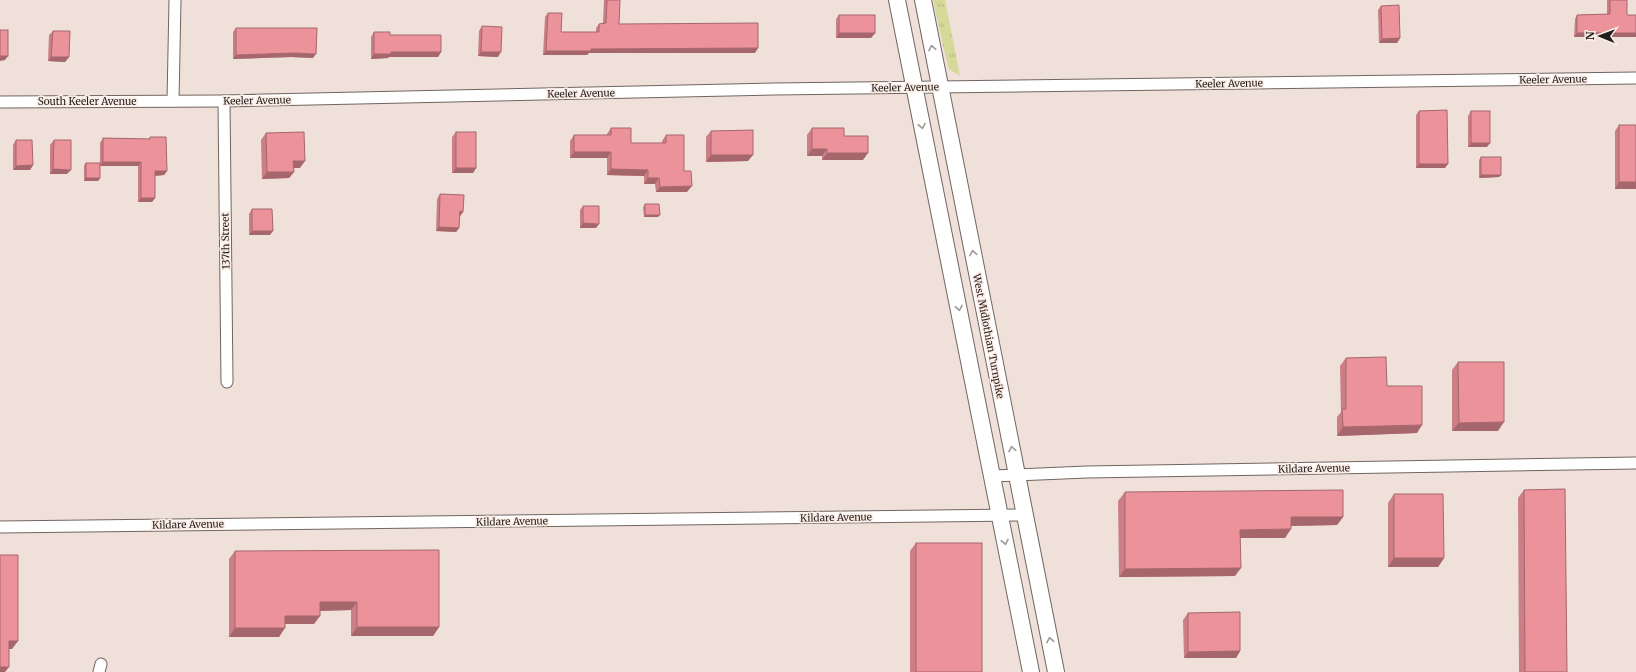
<svg xmlns="http://www.w3.org/2000/svg" width="1636" height="672" font-family="Merriweather,serif">
<style>
.grass{fill:url(#grass-tufts)}
.lines{fill:none;stroke-linecap:round;stroke-linejoin:round}
.street-casing{stroke:#71655f;stroke-width:13}
.secondary-casing{stroke:#71655f;stroke-width:18}
.street{stroke:#fff;stroke-width:11}
.secondary{stroke:#fff;stroke-width:16}
.wall{fill:#cb7e85}
.shaded-wall{fill:#a5666c}
.building{fill:#ec929b;stroke:#a5666c}
.oneway{stroke:#9c9a98}
.labels{text-anchor:middle;stroke-width:3.5;stroke-linejoin:round;paint-order:stroke}
.street-label{font-size:10px;fill:#231e1b;stroke:#fceee7}
</style>
<defs>
<pattern id="grass-tufts" width="24" height="20" patternUnits="userSpaceOnUse"><rect width="24" height="20" fill="#d5da99"/><path d="M3 7l-1-3M5 7V3M7 7l1-3M15 17l-1-3M17 17v-4M19 17l1-3" fill="none" stroke="#b7bb83"/></pattern>
</defs>
<rect width="100%" height="100%" fill="#efe0da"/>
<path class="grass" d="M933 0H945L960 76 949 69 945 54Z"/>
<g class="lines">
<g class="street-casing">
<g id="street">
<path d="M173 101 175 0"/>
<path d="M224 101 227 382"/>
<path d="M0 102 224 101 774 89 1636 78"/>
<path d="M992 476 1087 472 1636 463"/>
<path d="M0 527 1024 515"/>
<path d="M99 672 101 664"/>
</g>
</g>
<g class="secondary-casing">
<g id="secondary">
<path d="M897 0 1031 672"/>
<path d="M923 0 1056 672"/>
</g>
</g>
<use href="#street" class="street"/>
<use href="#secondary" class="secondary"/>
</g>
<g class="wall">
<path d="M604 0H620L619 24 755 53H589L587 55H543L545 17 548 13 561 32H596V28L599 24 603 23Z"/>
<path d="M1607 0H1627V15L1574 37 1575 19 1577 15 1607 14Z"/>
<path d="M1381 6 1400 38 1397 43H1379L1378 10Z"/>
<path d="M839 15 875 33 871 38H836V19Z"/>
<path d="M482 26 498 57 478 56 479 31Z"/>
<path d="M236 28 313 58 291 57 233 59V32Z"/>
<path d="M53 31 69 57 65 62 48 61 49 35Z"/>
<path d="M374 32 390 35 441 52 438 57H389L388 58 371 59V37Z"/>
<path d="M1419 111 1445 168H1416V115Z"/>
<path d="M1471 111 1487 147H1468V116Z"/>
<path d="M1619 125H1636V189H1615V131Z"/>
<path d="M611 128 631 143H662V141L666 135 684 171 687 192H656L655 184H644V176L607 175V158H570V141L574 135H607V134Z"/>
<path d="M812 128 844 136 863 160H822V156H807V135Z"/>
<path d="M711 131 748 161 706 162V137Z"/>
<path d="M456 132 476 168 473 173H452V137Z"/>
<path d="M266 133 300 168H293L294 172 289 178 262 179 261 140Z"/>
<path d="M150 137 167 171 164 175 155 176V198L152 202H138V166H100V178L98 181H84V165L86 163H100V143L103 138 149 139Z"/>
<path d="M16 140 33 165 30 170H13V145Z"/>
<path d="M54 140 67 174H50V145Z"/>
<path d="M1481 157 1501 175 1499 177 1479 178V160Z"/>
<path d="M440 194 463 212 460 216H459V228L456 232 436 231 437 199Z"/>
<path d="M645 204 658 217H644L643 207Z"/>
<path d="M583 206 596 228H580V210Z"/>
<path d="M252 209 270 235H249V214Z"/>
<path d="M1346 358 1387 386 1417 433 1337 436V417L1341 412 1340 366Z"/>
<path d="M1458 362 1498 431H1452V370Z"/>
<path d="M1524 490 1567 672H1519L1518 498Z"/>
<path d="M1125 492 1343 517 1337 525 1291 526 1285 538H1240L1235 576 1119 577 1118 501Z"/>
<path d="M1394 494 1444 558 1438 567H1388V503Z"/>
<path d="M916 543 982 672H910V551Z"/>
<path d="M235 551 439 627 433 636H351V610L320 611 314 624H285L279 637H229V559Z"/>
<path d="M1188 613 1240 651 1236 658H1184L1183 620Z"/>
</g>
<g class="shaded-wall">
<path d="M839 33H875L871 38H836Z"/>
<path d="M1577 33H1636V37H1574Z"/>
<path d="M1400 38 1397 43H1379L1382 39Z"/>
<path d="M758 48 755 53H589L587 55H543L546 51 591 49Z"/>
<path d="M391 52H441L438 57H389L388 58 371 59 374 54Z"/>
<path d="M481 52H501L498 57 478 56Z"/>
<path d="M294 53 316 54 313 58 291 57 233 59 236 55Z"/>
<path d="M0 56H8L5 60 0 61Z"/>
<path d="M51 57H69L65 62 48 61Z"/>
<path d="M1471 143H1490L1487 147H1468Z"/>
<path d="M812 149H827L822 156H807Z"/>
<path d="M574 152H611L607 158H570Z"/>
<path d="M827 153H868L863 160H822Z"/>
<path d="M711 155H753L748 161 706 162Z"/>
<path d="M293 161H305L300 168H289Z"/>
<path d="M103 162H141L138 166H100Z"/>
<path d="M1419 164H1448L1445 168H1416Z"/>
<path d="M33 165 30 170H13L16 166Z"/>
<path d="M456 168H476L473 173H452Z"/>
<path d="M53 169 71 170 67 174H50Z"/>
<path d="M611 169 648 170 644 176 607 175Z"/>
<path d="M155 171H167L164 175 152 176Z"/>
<path d="M267 172H294L289 178 262 179Z"/>
<path d="M1481 175H1501L1499 177 1479 178Z"/>
<path d="M86 178H100L98 181H84Z"/>
<path d="M648 178H659L655 184H644Z"/>
<path d="M1619 182H1636V189H1615Z"/>
<path d="M692 186 687 192H656L660 187Z"/>
<path d="M141 198H155L152 202H138Z"/>
<path d="M460 211 463 212 460 216H456Z"/>
<path d="M645 215H660L658 217H644Z"/>
<path d="M583 223 599 224 596 228H580Z"/>
<path d="M439 227 459 228 456 232 436 231Z"/>
<path d="M252 231H273L270 235H249Z"/>
<path d="M1504 422 1498 431H1452L1459 423Z"/>
<path d="M1422 425 1417 433 1337 436 1343 427Z"/>
<path d="M1291 517H1343L1337 525 1285 526Z"/>
<path d="M1291 529 1285 538H1234L1240 530Z"/>
<path d="M1394 558H1444L1438 567H1388Z"/>
<path d="M1241 568 1235 576 1119 577 1125 569Z"/>
<path d="M320 602H357L351 610 314 611Z"/>
<path d="M285 616H320L314 624H279Z"/>
<path d="M357 627H439L433 636H351Z"/>
<path d="M235 628H285L279 637H229Z"/>
<path d="M9 641H18L12 649H3Z"/>
<path d="M1240 651 1236 658H1184L1188 652Z"/>
<path d="M0 667H9L5 672H0Z"/>
</g>
<g class="building">
<path d="M607 0H620L619 24 758 23V48L591 49V51H546L548 13H562L561 32H599V24L606 23Z"/>
<path d="M1610 0H1627V15H1636V33H1577V15L1610 14Z"/>
<path d="M1399 5 1400 38 1382 39 1381 6Z"/>
<rect x="839" y="15" width="36" height="18"/>
<path d="M482 26 502 27 501 52H481Z"/>
<path d="M236 28H317L316 54 294 53 236 55Z"/>
<rect x="0" y="30" width="8" height="26"/>
<path d="M53 31H70L69 57H51Z"/>
<path d="M374 32H390V35H441V52H391V54H374Z"/>
<path d="M1447 110 1448 164H1419V111Z"/>
<rect x="1471" y="111" width="19" height="32"/>
<rect x="1619" y="125" width="17" height="57"/>
<path d="M611 128H631V143H666V135H684V171H691L692 186 660 187 659 178H648V170L611 169V152H574V135H611Z"/>
<path d="M812 128H844V136H868V153H827V149H812Z"/>
<path d="M753 130V155H711V131Z"/>
<path d="M304 132 305 161H293L294 172H267L266 133Z"/>
<rect x="456" y="132" width="20" height="36"/>
<path d="M150 137H166L167 171H155V198H141V162H103V138L150 139Z"/>
<path d="M16 140H32L33 165 16 166Z"/>
<path d="M54 140H71V170L53 169Z"/>
<rect x="1481" y="157" width="20" height="18"/>
<rect x="86" y="163" width="14" height="15"/>
<path d="M440 194 464 195 463 212 460 211 459 228 439 227Z"/>
<path d="M645 204H659L660 215H645Z"/>
<path d="M583 206H599V224L583 223Z"/>
<path d="M252 209H272L273 231H252Z"/>
<path d="M1386 357 1387 386H1422V425L1343 427 1342 409H1346V358Z"/>
<path d="M1458 362H1504V422L1459 423Z"/>
<path d="M1565 489 1567 672H1525L1524 490Z"/>
<path d="M1343 490V517H1291V529L1240 530 1241 568 1125 569V492Z"/>
<path d="M1394 494H1443L1444 558H1394Z"/>
<rect x="916" y="543" width="66" height="129"/>
<path d="M439 550V627H357V602H320V616H285V628H235V551Z"/>
<path d="M0 555H18V641H9V667H0Z"/>
<path d="M1240 612V651L1188 652V613Z"/>
</g>
<defs><path id="oneway-chevron" d="M-2-3.5L2.5 0L-2 3.5" fill="none" stroke-width="1.6" stroke-linecap="round" stroke-linejoin="round"/></defs>
<g class="oneway">
<use href="#oneway-chevron" transform="translate(932 48) rotate(-101)"/>
<use href="#oneway-chevron" transform="translate(922 126) rotate(79)"/>
<use href="#oneway-chevron" transform="translate(973 253) rotate(-101)"/>
<use href="#oneway-chevron" transform="translate(959 308) rotate(79)"/>
<use href="#oneway-chevron" transform="translate(1012 449) rotate(-101)"/>
<use href="#oneway-chevron" transform="translate(1005 542) rotate(79)"/>
<use href="#oneway-chevron" transform="translate(1050 640) rotate(-101)"/>
</g>
<g class="labels">
<g class="street-label">
<text transform="translate(1553 79) rotate(-1)" y="4">Keeler Avenue</text>
<text transform="translate(1229 83) rotate(-1)" y="4">Keeler Avenue</text>
<text transform="translate(905 87) rotate(-1)" y="4">Keeler Avenue</text>
<text transform="translate(581 93) rotate(-1)" y="4">Keeler Avenue</text>
<text transform="translate(257 100) rotate(-1)" y="4">Keeler Avenue</text>
<text x="87" y="105">South Keeler Avenue</text>
<text transform="translate(225 241) rotate(-91)" y="4">137th Street</text>
<text transform="translate(989 336) rotate(79)" y="4">West Midlothian Turnpike</text>
<text transform="translate(1314 468) rotate(-1)" y="4">Kildare Avenue</text>
<text transform="translate(836 517) rotate(-1)" y="4">Kildare Avenue</text>
<text transform="translate(512 521) rotate(-1)" y="4">Kildare Avenue</text>
<text transform="translate(188 524) rotate(-1)" y="4">Kildare Avenue</text>
</g>
</g>
<g transform="translate(1600 36) rotate(271)" stroke="#fceee7" stroke-width="3" paint-order="stroke">
<path d="M0-3L7 15L0 10L-7 15Z" fill="#231e1b"/>
<text y="-6" font-size="11" font-weight="bold" text-anchor="middle" fill="#231e1b">N</text>
</g>
</svg>
